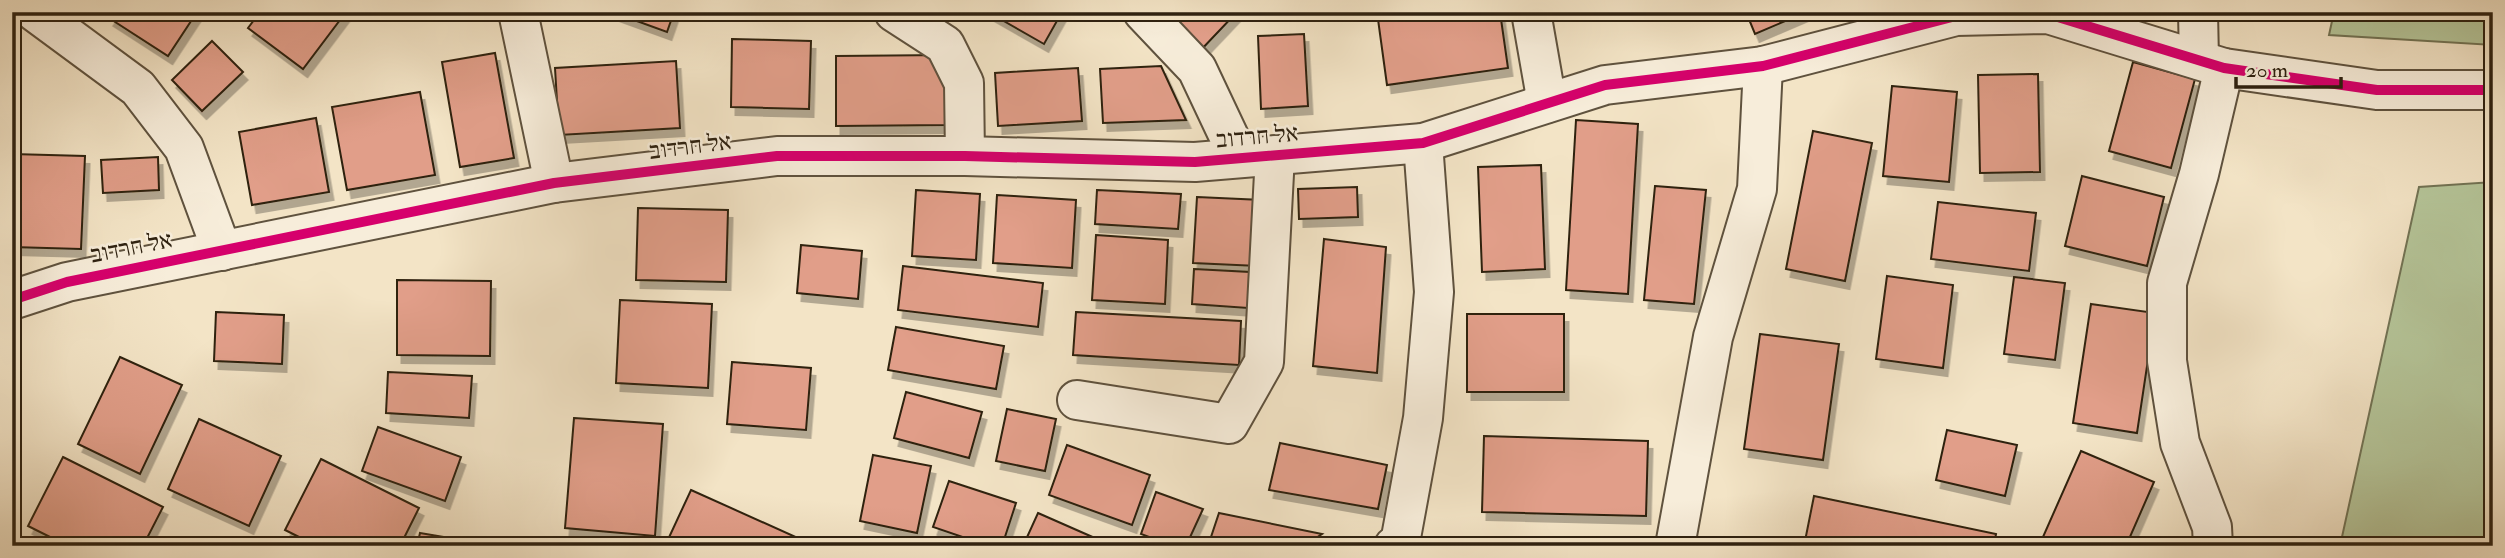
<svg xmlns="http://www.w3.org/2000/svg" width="2505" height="558" font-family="'IM FELL Double Pica','Frank Ruhl Libre',serif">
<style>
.green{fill:#b5c599;stroke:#727354;stroke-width:2}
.building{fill:#e19e89;stroke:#2e2110;stroke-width:2;filter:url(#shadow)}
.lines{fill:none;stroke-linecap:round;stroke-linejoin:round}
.minor-casing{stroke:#5f523e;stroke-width:42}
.minor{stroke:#f7edda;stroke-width:38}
.cycleway-casing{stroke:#f7edda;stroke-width:15}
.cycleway{stroke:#d6006c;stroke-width:10}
.labels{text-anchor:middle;stroke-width:5;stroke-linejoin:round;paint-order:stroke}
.street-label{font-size:24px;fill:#2e2110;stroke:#f7edda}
</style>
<defs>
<filter id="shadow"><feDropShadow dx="4.5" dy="8" stdDeviation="0" flood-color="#0004"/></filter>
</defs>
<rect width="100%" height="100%" fill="#f3e4c6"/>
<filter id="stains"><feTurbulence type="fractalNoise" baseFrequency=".00286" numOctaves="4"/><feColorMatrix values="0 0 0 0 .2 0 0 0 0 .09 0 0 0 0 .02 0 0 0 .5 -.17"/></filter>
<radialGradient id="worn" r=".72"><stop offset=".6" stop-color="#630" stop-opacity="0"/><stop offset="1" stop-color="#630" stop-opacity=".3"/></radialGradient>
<g class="green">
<path d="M2334 12H2493V45L2329 35Z"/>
<path d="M2493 182V546H2340L2419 187Z"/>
</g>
<g class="building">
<path d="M113 12H197L168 56 109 18Z"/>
<path d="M260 12H346L303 69 248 28Z"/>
<path d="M612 12H674L667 32Z"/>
<path d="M988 12H1062L1044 44Z"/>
<path d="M1157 12H1237L1199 52Z"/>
<path d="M1377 12H1500L1508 68 1387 85Z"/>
<path d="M1746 12H1806L1755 34Z"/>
<path d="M1304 34 1308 106 1261 109 1258 36Z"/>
<path d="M732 39 811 41 809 109 731 107Z"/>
<path d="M212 41 243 72 202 111 172 80Z"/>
<path d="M495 53 514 158 460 167 442 62Z"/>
<path d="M945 55 946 125 836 126V56Z"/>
<path d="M676 61 680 128 559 135 555 68Z"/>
<path d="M2133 62 2195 79 2171 168 2109 151Z"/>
<path d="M1161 66 1186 120 1103 123 1100 69Z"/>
<path d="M1078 68 1082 121 998 126 995 73Z"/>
<path d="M2038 74 2040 172 1980 173 1978 75Z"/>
<path d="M1892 86 1957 92 1949 182 1883 176Z"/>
<path d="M420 92 435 175 347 190 332 107Z"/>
<path d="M316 118 329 192 252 205 239 132Z"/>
<path d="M1576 120 1638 124 1628 294 1566 290Z"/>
<path d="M1813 131 1872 143 1845 281 1786 269Z"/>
<path d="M12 154 85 156 81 249 12 247Z"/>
<path d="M158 157 159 190 103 193 101 160Z"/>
<path d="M1541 165 1545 269 1482 272 1478 167Z"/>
<path d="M2082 176 2164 197 2147 266 2065 246Z"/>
<path d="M1655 186 1706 190 1694 304 1644 300Z"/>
<path d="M1357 187 1358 217 1299 219 1298 189Z"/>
<path d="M916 190 980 194 976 260 912 256Z"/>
<path d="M1097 190 1181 194 1178 229 1095 224Z"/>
<path d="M997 195 1076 200 1072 268 993 263Z"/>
<path d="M1197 197 1262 200 1258 266 1193 263Z"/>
<path d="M1938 202 2036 213 2029 271 1931 259Z"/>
<path d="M638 208 728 210 726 282 636 280Z"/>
<path d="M1096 235 1168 240 1165 304 1092 300Z"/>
<path d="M1324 239 1386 247 1377 373 1313 366Z"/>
<path d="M801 245 862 251 858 299 797 293Z"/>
<path d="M903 266 1043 283 1038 327 898 310Z"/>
<path d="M1194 269 1250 272 1248 308 1192 304Z"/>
<path d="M1887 276 1953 285 1943 368 1876 359Z"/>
<path d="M2014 277 2065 283 2055 360 2004 354Z"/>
<path d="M397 280 491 281 490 356 397 355Z"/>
<path d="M620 300 712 304 708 388 616 383Z"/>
<path d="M2091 304 2155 313 2137 433 2073 423Z"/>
<path d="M216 312 284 315 282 364 214 361Z"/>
<path d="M1076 312 1241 321 1239 365 1073 355Z"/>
<rect x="1467" y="314" width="97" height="78"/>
<path d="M896 327 1004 346 996 389 888 370Z"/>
<path d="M1760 334 1839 344 1823 460 1744 449Z"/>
<path d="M120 357 182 385 140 474 78 444Z"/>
<path d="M732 362 811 368 806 430 727 424Z"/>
<path d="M388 372 472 376 469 418 386 413Z"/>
<path d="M906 392 982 412 969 458 894 438Z"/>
<path d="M1007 409 1056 419 1045 471 996 461Z"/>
<path d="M574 418 663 424 655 536 565 528Z"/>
<path d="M199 419 281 456 249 526 168 489Z"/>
<path d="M378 427 461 457 445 501 362 471Z"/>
<path d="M1947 430 2017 445 2005 496 1936 480Z"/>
<path d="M1484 436 1648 441 1646 516 1482 512Z"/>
<path d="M1280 443 1387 465 1378 509 1269 490Z"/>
<path d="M1067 445 1150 475 1132 525 1049 495Z"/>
<path d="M2081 451 2154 482 2126 546H2039Z"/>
<path d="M873 455 931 466 917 533 860 521Z"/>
<path d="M63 457 163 507 143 546H68L28 526Z"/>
<path d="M321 459 419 508 400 546H317L285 530Z"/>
<path d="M949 481 1016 503 1002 546H989L933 527Z"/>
<path d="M691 490 809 543 808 546H665Z"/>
<path d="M1156 492 1203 509 1186 546H1173L1141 534Z"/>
<path d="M1814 496 1996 534 1994 546H1804Z"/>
<path d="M1038 513 1113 546H1023Z"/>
<path d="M1219 513 1322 534 1304 546H1208Z"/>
<path d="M420 533 491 545 417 546Z"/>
</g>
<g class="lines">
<g class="minor-casing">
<g id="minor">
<path d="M35 12 138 88 184 148 222 251"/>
<path d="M518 12 554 183"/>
<path d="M894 12 945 45 964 83 965 156"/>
<path d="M1143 12 1197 69 1239 158"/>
<path d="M1531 12 1547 103"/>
<path d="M2198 12 2199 60"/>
<path d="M12 300 67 282 554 183 777 156H965L1195 162 1423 143 1605 85 1763 66 1956 16 2048 14 2224 68 2377 90H2493"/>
<path d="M1077 400 1229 424 1264 362 1275 155"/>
<path d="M1394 546 1400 543 1423 418 1434 292 1423 143"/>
<path d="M1675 546 1713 337 1757 189 1763 66"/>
<path d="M2213 546 2212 527 2180 443 2167 361V283L2199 174 2224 68"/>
</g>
</g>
<use href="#minor" class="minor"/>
<g class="cycleway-casing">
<path id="cycleway" d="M12 300 67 282 554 183 777 156H965L1195 162 1423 143 1605 85 1763 66 1956 16 2048 14 2224 68 2377 90H2493"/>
</g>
<use href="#cycleway" class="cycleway"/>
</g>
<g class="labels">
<g class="street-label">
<text transform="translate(1257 136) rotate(-5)" y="8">אל חרדוב</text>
<text transform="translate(690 146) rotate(-7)" y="8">אל חרדוב</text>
<text transform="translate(131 247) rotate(-11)" y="8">אל חרדוב</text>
</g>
</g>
<rect width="2505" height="558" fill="none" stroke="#f3e4c6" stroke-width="42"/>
<rect x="14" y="14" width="2477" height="530" fill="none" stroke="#2e2110" stroke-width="3.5"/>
<rect x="21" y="21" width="2463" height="516" fill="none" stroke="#2e2110" stroke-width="2"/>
<path d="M2236 77v10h105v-10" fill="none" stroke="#2e2110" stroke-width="3.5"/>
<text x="2246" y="77" font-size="21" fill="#2e2110" stroke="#f7edda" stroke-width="5" paint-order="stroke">20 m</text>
<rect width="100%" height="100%" filter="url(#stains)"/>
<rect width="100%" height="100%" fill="url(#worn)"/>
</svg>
